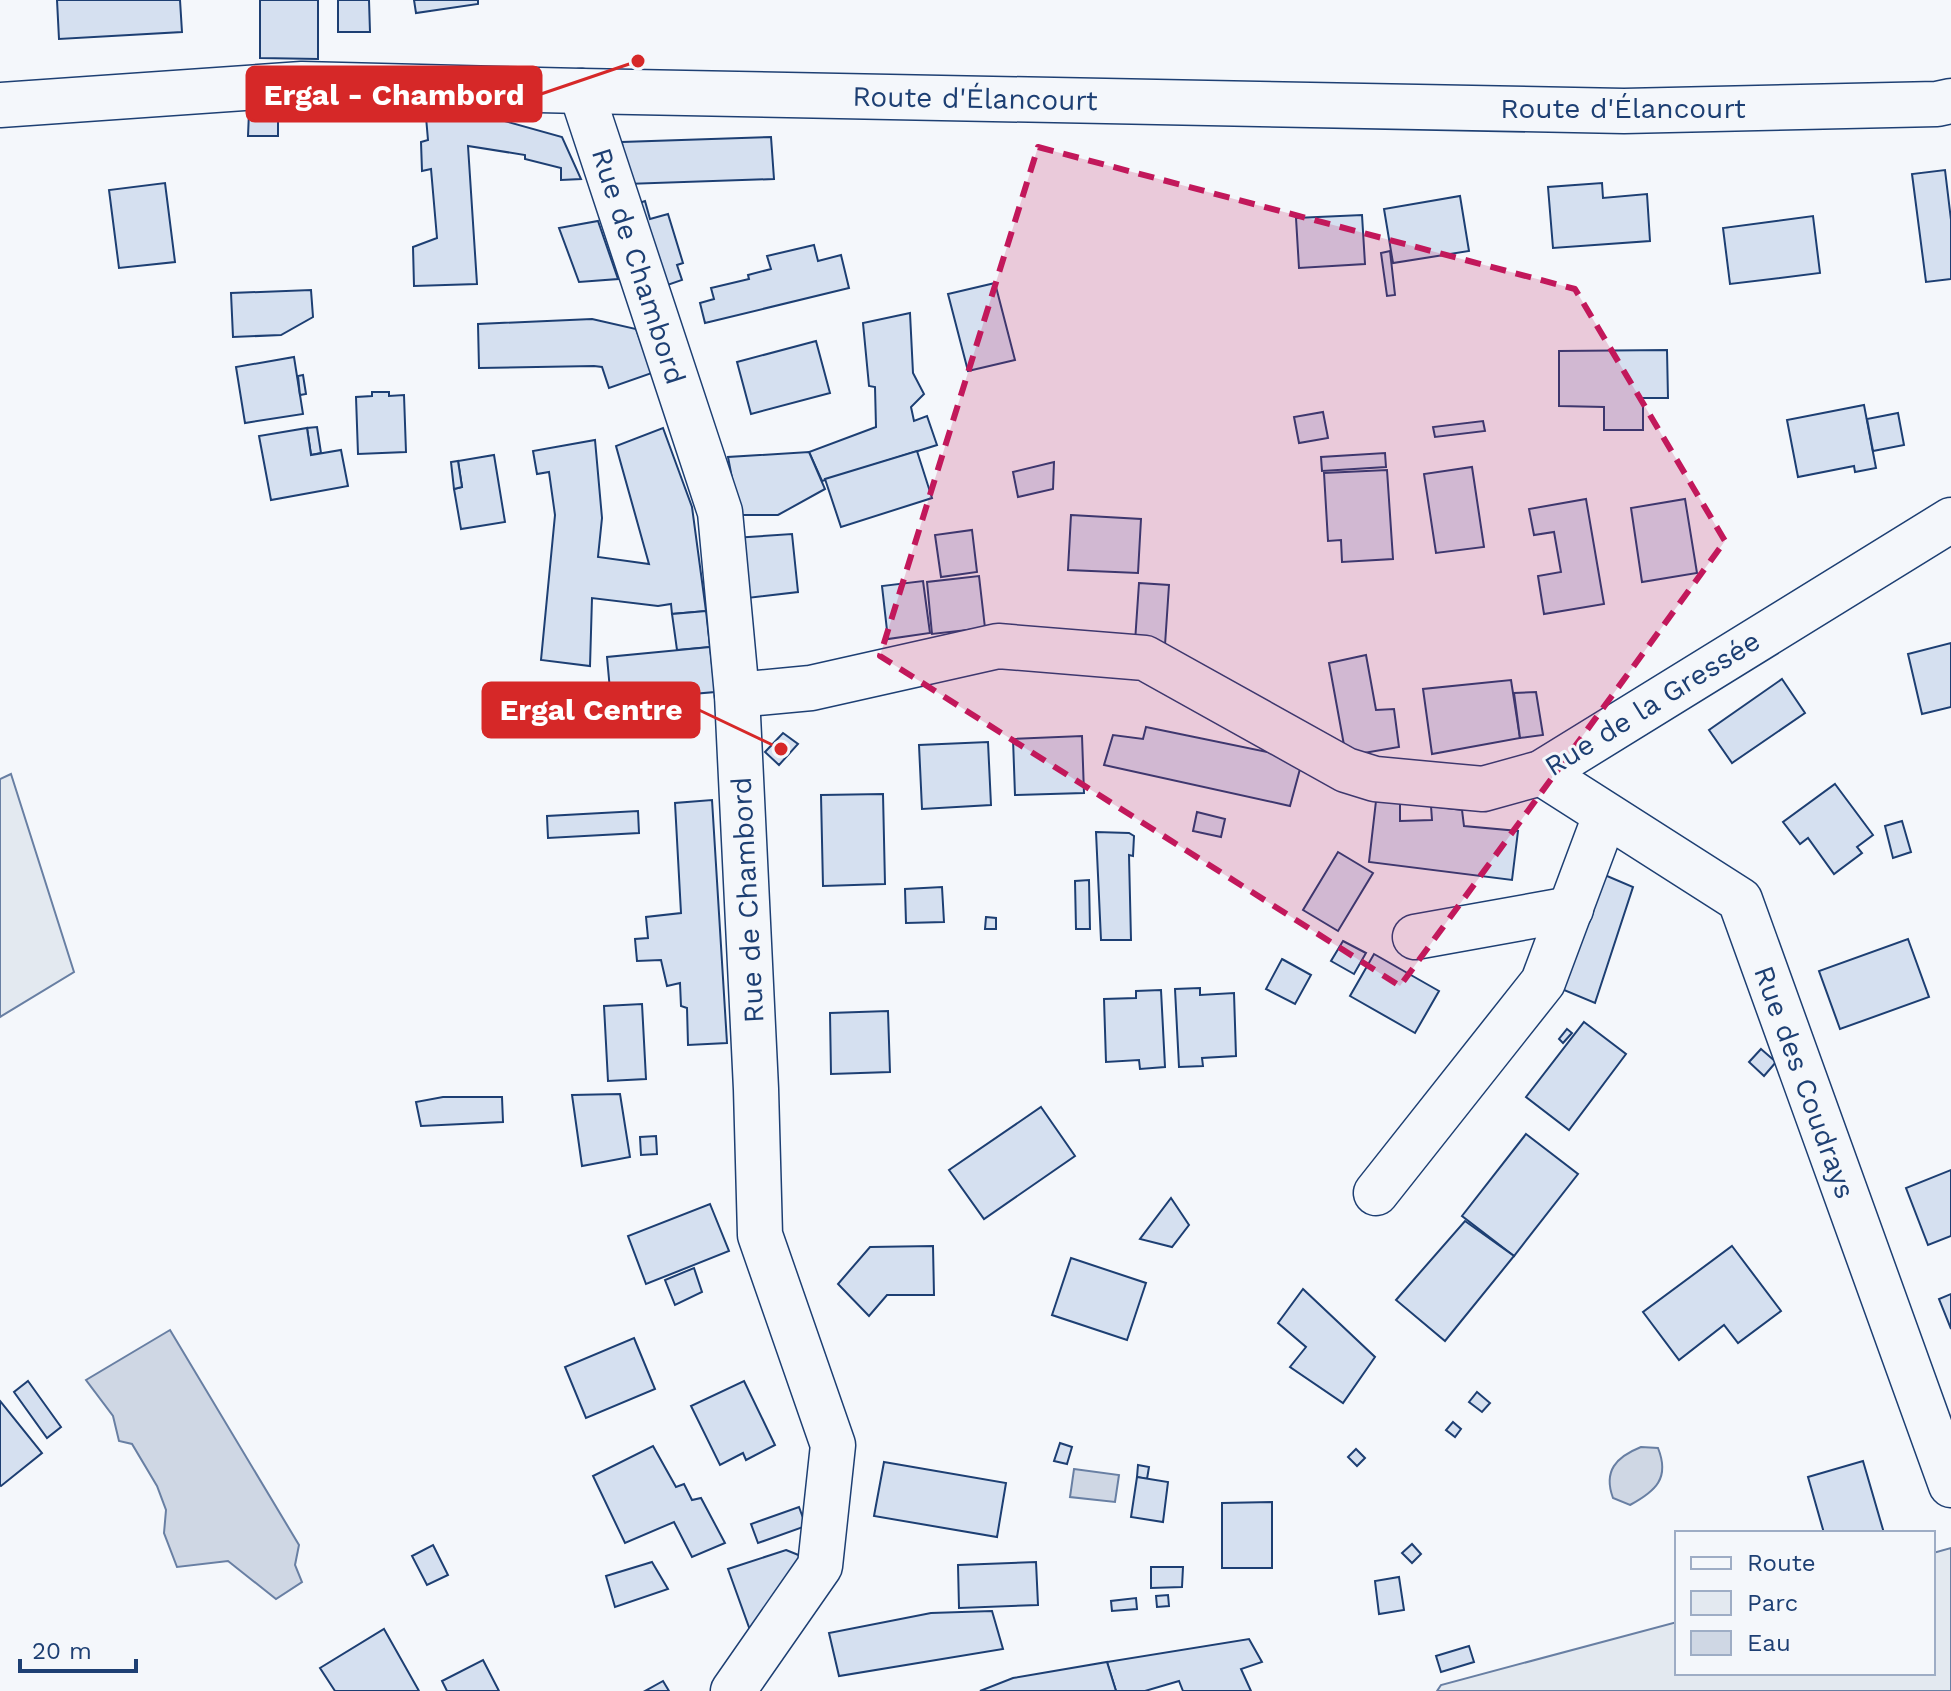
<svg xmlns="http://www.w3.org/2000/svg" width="1951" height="1691" font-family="'Work Sans',sans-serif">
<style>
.green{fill:#e3e9f0;stroke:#687fa3;stroke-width:2}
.water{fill:#cfd7e4;stroke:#687fa3;stroke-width:2}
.building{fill:#d5e0f0;stroke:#1d3f73;stroke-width:2}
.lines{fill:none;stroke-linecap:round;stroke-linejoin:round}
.minor-casing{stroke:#1d3f73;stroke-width:47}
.minor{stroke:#f4f7fb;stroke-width:44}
.marked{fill:#c2185b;fill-opacity:0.2;stroke:#c2185b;stroke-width:6;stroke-dasharray:16 10;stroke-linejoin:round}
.labels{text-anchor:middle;stroke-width:6;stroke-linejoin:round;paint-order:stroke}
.street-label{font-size:28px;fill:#1d3f73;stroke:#f4f7fb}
.leader{fill:none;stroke:#d62828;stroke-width:3}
.callout-dot{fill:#d62828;stroke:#f4f7fb;stroke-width:3}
.callout{fill:#d62828;stroke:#d62828;stroke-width:3}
.callout-label{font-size:30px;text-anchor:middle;font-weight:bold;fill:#fff}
</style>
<rect width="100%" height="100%" fill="#f4f7fb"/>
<g class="green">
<path d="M11 774 74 972 0 1017V779Z"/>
<path d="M1951 1548V1691H1437L1441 1685 1677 1622V1673H1933V1553Z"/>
</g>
<g class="water">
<path d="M170 1330 299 1545 295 1565 302 1582 276 1599 228 1561 177 1567 164 1533 166 1510 157 1486 132 1444 119 1441 113 1416 86 1380Z"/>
<path d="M1641 1447 1658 1448C1670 1478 1656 1491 1630 1505L1613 1498C1603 1471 1616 1457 1641 1447Z"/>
<path d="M1074 1469 1119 1475 1115 1502 1070 1497Z"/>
</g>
<g class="building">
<path d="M57 0H180L182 32 59 39Z"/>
<path d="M260 0H318V59L260 58Z"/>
<path d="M338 0H369L370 32H338Z"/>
<path d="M414 0H478V4L416 13Z"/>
<path d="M249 112 278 113V136H248Z"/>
<path d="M467 115 501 120 562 137 581 179 561 180V168L525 159V155L468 146 477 284 414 286 413 247 437 238 431 169 422 171 421 142 428 140 426 117Z"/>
<path d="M771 137 774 179 626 184 622 142Z"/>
<path d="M1945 170 1951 220V279L1926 282 1912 174Z"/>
<path d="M165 183 175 262 119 268 109 190Z"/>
<path d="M1602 183 1603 198 1647 194 1650 241 1553 248 1548 187Z"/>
<path d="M1460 196 1469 251 1393 263 1384 209Z"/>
<path d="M645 201 650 219 668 214 683 263 677 265 682 280 653 290 624 208Z"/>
<path d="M1362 215 1365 264 1299 268 1296 218Z"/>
<path d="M1813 216 1820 273 1730 284 1723 228Z"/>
<path d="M598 221 618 279 579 282 559 228Z"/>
<path d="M814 245 818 261 841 255 849 288 705 323 700 303 714 299 711 288 749 279 748 275 771 269 767 256Z"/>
<path d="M1390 251 1395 295 1387 296 1381 253Z"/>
<path d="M995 283 1015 360 968 371 948 294Z"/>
<path d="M311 290 313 317 281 335 233 337 231 293Z"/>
<path d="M910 313 913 373 924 394 911 407 914 421 927 416 937 445 822 481 809 452 876 427 875 387 869 386 863 323Z"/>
<path d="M592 319 636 329 652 373 609 388 602 367 594 366 479 368 478 324Z"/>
<path d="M816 341 830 393 751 414 737 362Z"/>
<path d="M1667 350 1668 398H1643V430H1604V407L1559 406V351Z"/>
<path d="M294 357 303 414 245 423 236 367Z"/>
<path d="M303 375 306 394 300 395 298 376Z"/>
<path d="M372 392H389V396L404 395 406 452 358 454 356 397 372 396Z"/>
<path d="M1864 405 1876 468 1855 472 1854 466 1798 477 1787 420Z"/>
<path d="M1323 412 1328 438 1299 443 1294 417Z"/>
<path d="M1898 413 1904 445 1873 451 1867 419Z"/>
<path d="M1483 421 1485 431 1435 437 1433 427Z"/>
<path d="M317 427 321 453 311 455 307 428Z"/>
<path d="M307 428 311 455 341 450 348 486 271 500 259 436Z"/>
<path d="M663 428 692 507 706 611 672 614 671 604 658 606 592 598 590 666 541 660 555 515 549 472 537 474 533 451 595 440 602 518 598 557 649 564 616 446Z"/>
<path d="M917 451 932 498 841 527 825 479Z"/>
<path d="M809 452 825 489 778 515H739L728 457Z"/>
<path d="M1385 453 1386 467 1322 471 1321 457Z"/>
<path d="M494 455 505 522 461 529 454 489 462 487 458 461Z"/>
<path d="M458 461 462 487 454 489 451 462Z"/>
<path d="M1054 462 1053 489 1018 497 1013 472Z"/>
<path d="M1472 467 1484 547 1436 553 1424 474Z"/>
<path d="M1387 470 1393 559 1342 562 1341 540 1328 541 1324 473Z"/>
<path d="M1586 499 1604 604 1544 614 1538 576 1561 572 1554 532 1534 535 1529 509Z"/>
<path d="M1685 499 1697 573 1642 582 1631 508Z"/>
<path d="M1071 515 1141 519 1138 573 1068 570Z"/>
<path d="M972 530 977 572 941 577 935 535Z"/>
<path d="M792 534 798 592 739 599 733 538Z"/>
<path d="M979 576 985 628 932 634 927 582Z"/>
<path d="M923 581 930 633 888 639 882 586Z"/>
<path d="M1139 583 1169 585 1165 645 1135 642Z"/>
<path d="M706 611 710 647 677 650 672 614Z"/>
<path d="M1951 643V707L1922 714 1908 654Z"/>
<path d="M710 647 715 692 611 701 607 657Z"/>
<path d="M1366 655 1376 710 1394 709 1399 747 1346 756 1329 663Z"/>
<path d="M1782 679 1805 713 1732 763 1709 730Z"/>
<path d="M1511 680 1520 738 1432 754 1423 689Z"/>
<path d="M1536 692 1543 735 1520 738 1514 693Z"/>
<path d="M1146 727 1277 754 1300 769 1290 806 1104 765 1113 735 1143 739Z"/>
<path d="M783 733 798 744 779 765 765 752Z"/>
<path d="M1082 736 1084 793 1015 795 1013 739Z"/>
<path d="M988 742 991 805 922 809 919 745Z"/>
<path d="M1835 784 1873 835 1857 847 1862 853 1834 874 1808 838 1800 844 1783 822Z"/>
<path d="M883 794 885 884 823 886 821 795Z"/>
<path d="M712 800 727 1043 688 1045 687 1008 681 1006 680 983 667 986 661 960 637 961 635 939 648 938 646 917 681 913 675 803Z"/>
<path d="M1376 801 1400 803V821L1432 820 1431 806 1462 810 1464 826 1518 831 1512 880 1369 862Z"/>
<path d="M638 811 639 833 548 838 547 816Z"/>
<path d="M1197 812 1225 819 1221 837 1193 831Z"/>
<path d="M1902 821 1911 852 1893 858 1885 826Z"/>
<path d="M1096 832 1129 833 1134 836 1133 856 1129 855 1131 940H1101Z"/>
<path d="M1338 852 1373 873 1338 931 1303 910Z"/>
<path d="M1600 873 1633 887 1595 1003 1552 985Z"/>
<path d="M1089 880 1090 929H1076L1075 881Z"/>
<path d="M942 887 944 922 906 923 905 889Z"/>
<path d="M986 917 996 918V929H985Z"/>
<path d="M1908 939 1929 997 1840 1029 1819 971Z"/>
<path d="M1343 941 1366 953 1354 974 1331 961Z"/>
<path d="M1374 954 1439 991 1415 1033 1350 996Z"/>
<path d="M1282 959 1311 975 1295 1004 1266 989Z"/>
<path d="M1200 988V995L1234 993 1236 1056 1202 1058 1203 1066 1179 1067 1175 989Z"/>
<path d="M1161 990 1165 1067 1140 1069 1139 1060 1106 1062 1104 999 1136 998V991Z"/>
<path d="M642 1004 646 1079 608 1081 604 1006Z"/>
<path d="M888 1011 890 1072 831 1074 830 1013Z"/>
<path d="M1584 1022 1626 1054 1569 1130 1526 1097Z"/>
<path d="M1567 1029 1572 1033 1563 1043 1559 1039Z"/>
<path d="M1761 1049 1776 1062 1764 1076 1749 1062Z"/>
<path d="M620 1094 630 1157 582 1166 572 1095Z"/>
<path d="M443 1097H502L503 1122 421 1126 416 1102Z"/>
<path d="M1041 1107 1075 1156 984 1219 949 1170Z"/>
<path d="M1526 1134 1578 1174 1514 1256 1462 1216Z"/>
<path d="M656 1136 657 1154 641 1155 640 1137Z"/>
<path d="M1951 1170V1236L1928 1245 1906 1188Z"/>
<path d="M1171 1198 1189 1225 1172 1247 1140 1239Z"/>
<path d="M710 1204 729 1251 646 1284 628 1236Z"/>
<path d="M1465 1221 1514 1256 1445 1341 1396 1300Z"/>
<path d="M933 1246 934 1295H887L869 1316 838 1284 870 1247Z"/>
<path d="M1732 1246 1781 1311 1738 1343 1724 1325 1679 1360 1643 1312Z"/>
<path d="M1071 1258 1146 1283 1127 1340 1052 1315Z"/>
<path d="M694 1268 702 1292 675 1305 665 1280Z"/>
<path d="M1303 1289 1375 1357 1343 1403 1290 1367 1306 1347 1278 1323Z"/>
<path d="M1951 1294V1329L1939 1299Z"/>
<path d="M634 1338 655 1389 586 1418 565 1367Z"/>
<path d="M28 1381 61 1427 47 1438 14 1392Z"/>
<path d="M744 1381 775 1445 746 1460 743 1453 720 1465 691 1406Z"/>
<path d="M1477 1392 1490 1403 1482 1412 1469 1402Z"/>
<path d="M0 1401 42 1453 1 1486 0 1485Z"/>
<path d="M1453 1422 1461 1429 1455 1437 1446 1430Z"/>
<path d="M1060 1443 1072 1447 1067 1464 1054 1461Z"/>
<path d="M653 1446 676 1487 684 1484 692 1500 701 1498 725 1543 692 1557 674 1522 625 1543 593 1476Z"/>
<path d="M1356 1449 1365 1458 1357 1466 1348 1457Z"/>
<path d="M1863 1461 1884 1533H1824L1808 1477Z"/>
<path d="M884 1462 1006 1483 997 1537 874 1516Z"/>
<path d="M1138 1465 1149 1467 1147 1479 1137 1477Z"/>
<path d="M1137 1477 1168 1482 1163 1522 1131 1517Z"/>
<path d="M1272 1502V1568H1222V1503Z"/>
<path d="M799 1507 806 1526 758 1543 751 1524Z"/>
<path d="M1412 1544 1421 1554 1412 1563 1402 1553Z"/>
<path d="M433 1545 448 1575 427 1585 412 1556Z"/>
<path d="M786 1550 801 1556 750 1630 728 1569Z"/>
<path d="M652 1562 668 1589 615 1607 606 1576Z"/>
<path d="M1036 1562 1038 1605 959 1608 958 1565Z"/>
<path d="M1151 1567H1183L1182 1587 1151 1588Z"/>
<path d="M1399 1577 1404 1610 1379 1614 1375 1581Z"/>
<path d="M1168 1595 1169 1606 1157 1607 1156 1596Z"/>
<path d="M1136 1598 1137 1609 1112 1611 1111 1601Z"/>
<path d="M992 1611 1003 1649 839 1676 829 1633 931 1613Z"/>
<path d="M384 1629 419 1691H335L320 1668Z"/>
<path d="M1249 1639 1262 1662 1241 1669 1251 1691H1183L1179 1681 1145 1691H1116L1107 1662Z"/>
<path d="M1469 1646 1474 1662 1441 1672 1436 1656Z"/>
<path d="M483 1660 499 1691H447L442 1681Z"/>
<path d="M1107 1662 1116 1691H980L1013 1678Z"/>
<path d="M663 1681 669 1691H645Z"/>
</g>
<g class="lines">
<g class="minor-casing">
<g id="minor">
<path d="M581 91 720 512 737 695 756 1089 760 1235 833 1445 820 1566 733 1691"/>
<path d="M0 105 302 84 581 91 1624 111 1937 104 1951 101"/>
<path d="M737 695 811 688 998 646 1145 658 1346 770 1375 779 1483 789 1541 773 1951 520"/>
<path d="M1541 773 1740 900 1951 1485"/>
<path d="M1415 937 1571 909"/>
<path d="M1376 1193 1543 982 1605 816"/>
</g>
</g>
<use href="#minor" class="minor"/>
</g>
<path class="marked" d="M1038 147 1575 289 1725 541 1400 986 880 656Z"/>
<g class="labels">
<g class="street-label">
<text transform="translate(975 98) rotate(1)" y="10">Route d'Élancourt</text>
<text x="1623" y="118">Route d'Élancourt</text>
<text transform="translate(639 266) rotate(72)" y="10">Rue de Chambord</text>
<text transform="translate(1652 703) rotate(-32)" y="10">Rue de la Gressée</text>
<text transform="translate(747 900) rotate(-93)" y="10">Rue de Chambord</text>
<text transform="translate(1805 1082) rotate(70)" y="10">Rue des Coudrays</text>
</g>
</g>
<path class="leader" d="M638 61L541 94M781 749L699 710"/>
<g class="callout-dot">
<circle cx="638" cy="61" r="8"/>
<circle cx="781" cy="749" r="8"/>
</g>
<g class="callout">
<rect x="247" y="67" width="294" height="54" rx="8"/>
<rect x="483" y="683" width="216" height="54" rx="8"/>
</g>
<g class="callout-label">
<text x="394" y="105">Ergal - Chambord</text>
<text x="591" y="720">Ergal Centre</text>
</g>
<rect x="1675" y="1531" width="260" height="144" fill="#f4f7fb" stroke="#9eadc5" stroke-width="2"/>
<rect x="1691" y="1557" width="40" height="12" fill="#f4f7fb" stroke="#9eadc5" stroke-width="2"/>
<text x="1747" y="1571" font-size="24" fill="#1d3f73">Route</text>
<rect x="1691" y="1591" width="40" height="24" fill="#e3e9f0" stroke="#9eadc5" stroke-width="2"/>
<text x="1747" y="1611" font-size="24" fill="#1d3f73">Parc</text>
<rect x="1691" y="1631" width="40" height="24" fill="#cfd7e4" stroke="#9eadc5" stroke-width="2"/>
<text x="1747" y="1651" font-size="24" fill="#1d3f73">Eau</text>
<path d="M20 1659v12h116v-12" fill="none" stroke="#1d3f73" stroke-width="4"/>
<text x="32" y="1659" font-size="24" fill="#1d3f73" stroke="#f4f7fb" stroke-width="6" paint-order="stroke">20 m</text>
</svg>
